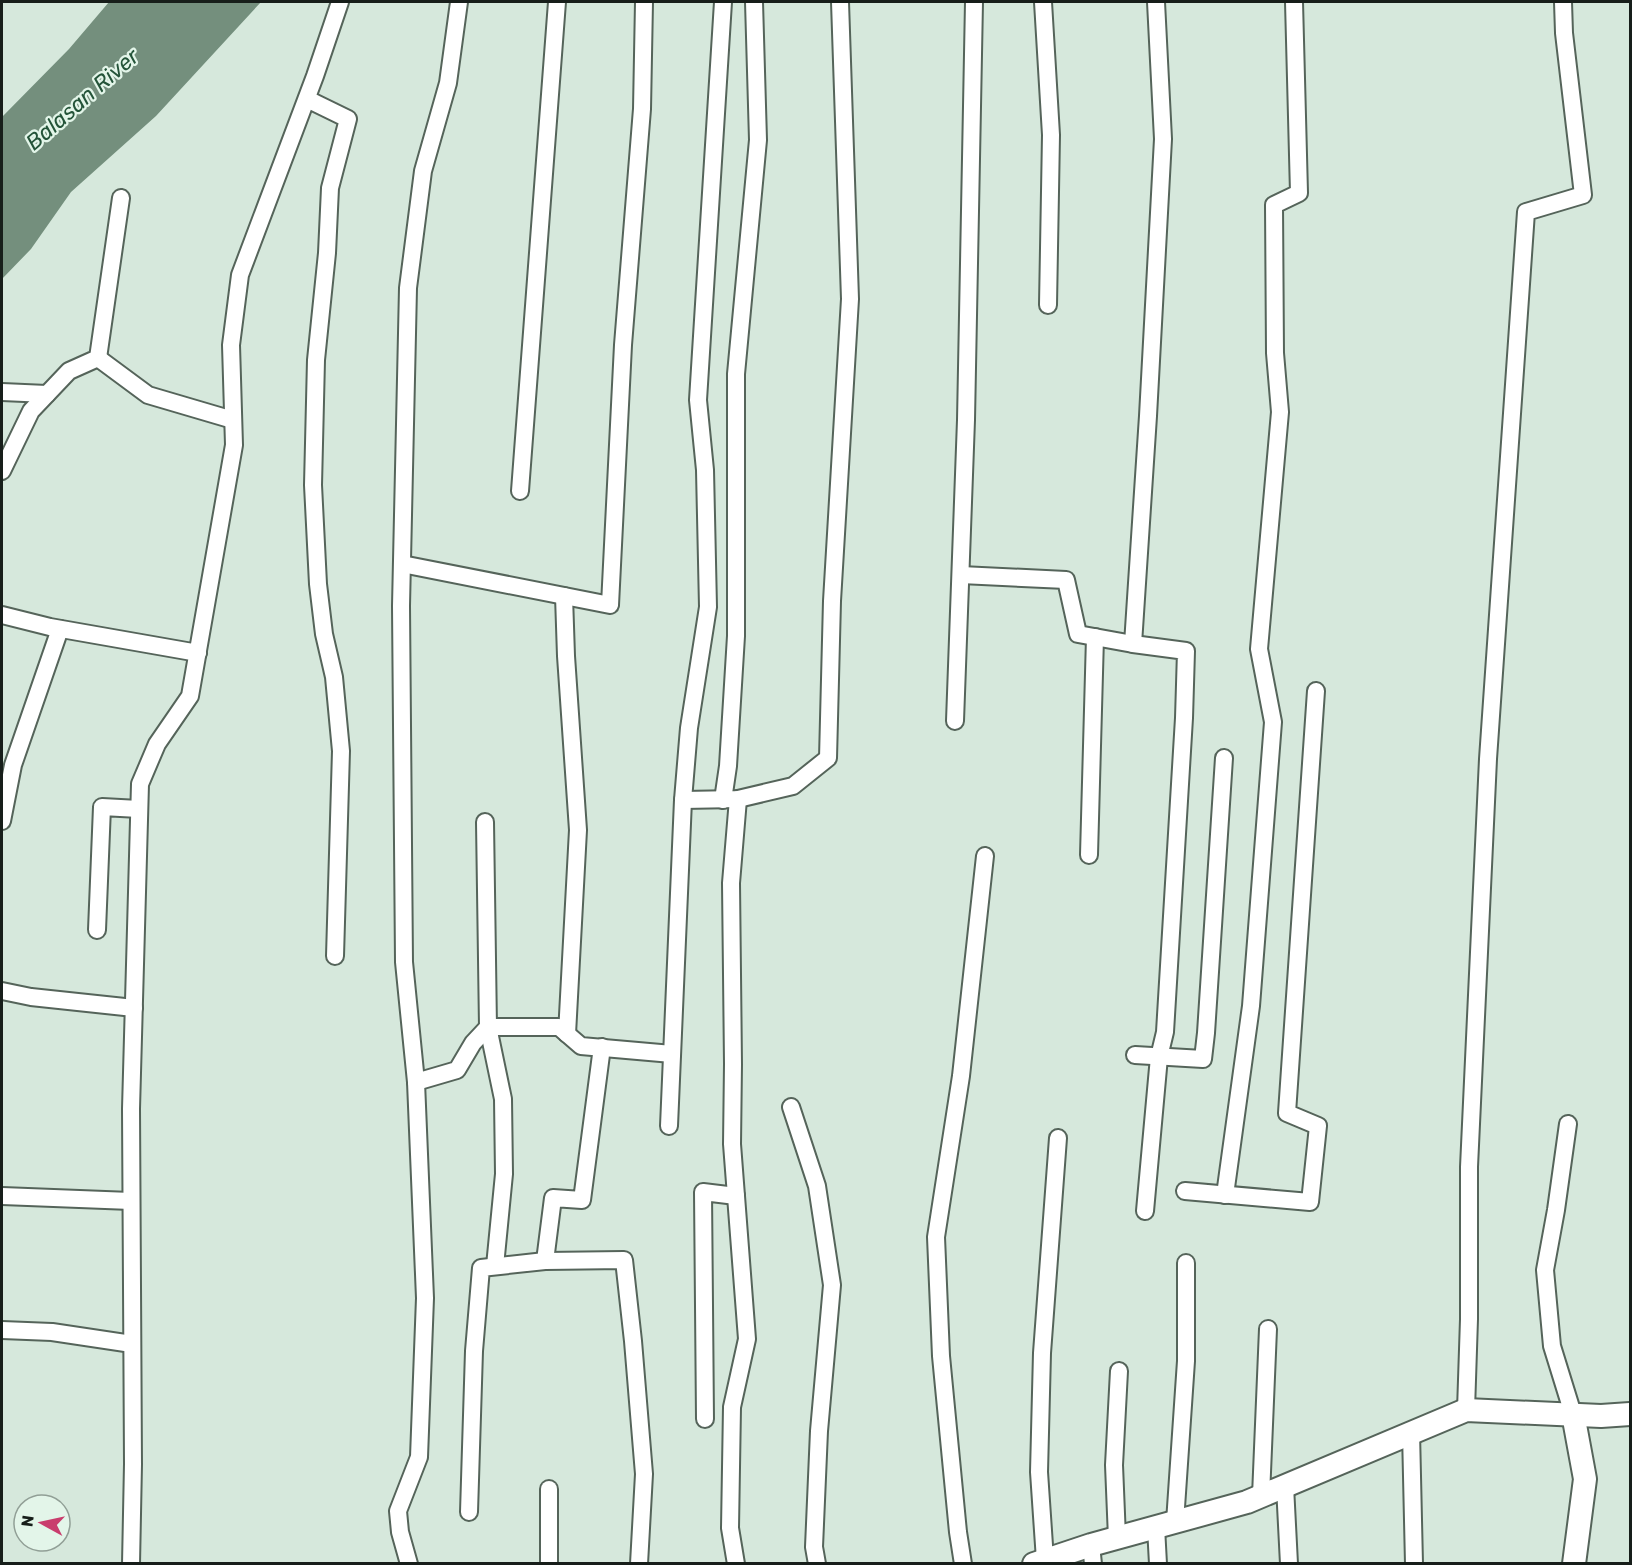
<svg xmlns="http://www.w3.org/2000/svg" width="1632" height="1565" font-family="Rubik,sans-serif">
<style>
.water{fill:#748f7d}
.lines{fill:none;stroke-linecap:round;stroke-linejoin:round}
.street-casing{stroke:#55645a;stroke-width:20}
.secondary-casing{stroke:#55645a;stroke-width:26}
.street{stroke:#fff;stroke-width:16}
.secondary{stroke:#fff;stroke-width:22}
.labels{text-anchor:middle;stroke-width:4.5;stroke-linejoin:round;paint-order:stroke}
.water-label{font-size:22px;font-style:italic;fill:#245439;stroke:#e3f5e9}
</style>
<rect width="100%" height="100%" fill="#d6e8dc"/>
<path class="water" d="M109 2H261L156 116 71 192 31 249 2 279V117L69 49Z"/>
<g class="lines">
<g class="street-casing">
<g id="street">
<path d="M1043 2 1051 135 1048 305"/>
<path d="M307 99 348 119 330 188 327 253 316 360 313 485 318 584 324 634 334 677 341 751 335 956"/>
<path d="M98 358 148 395 233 420"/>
<path d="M2 392 47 394"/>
<path d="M2 471 31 411 69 371 98 358 121 198"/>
<path d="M520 491 557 2"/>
<path d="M402 564 610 605 623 345 642 109 644 2"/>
<path d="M961 575 1066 580 1078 634 1133 644 1186 651 1184 718 1165 1032 1159 1057 1145 1211"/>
<path d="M564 596 566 656 578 830 567 1034"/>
<path d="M2 615 50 627 198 653"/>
<path d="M1133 644 1148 416 1163 139 1156 2"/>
<path d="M955 721 966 420 974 2"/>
<path d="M683 800 738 799 793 786 828 758 832 601 850 299 840 2"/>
<path d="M723 800 728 766 736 636V374L758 140 754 2"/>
<path d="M2 821 13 765 60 629"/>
<path d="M485 822 488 1027 503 1099 504 1174 495 1266"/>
<path d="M1089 855 1095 637"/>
<path d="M97 930 102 807 139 809"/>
<path d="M2 991 31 997 134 1008"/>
<path d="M1135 1055 1203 1059 1206 1033 1224 758"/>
<path d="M416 1082 457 1070 473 1043 488 1027H559L581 1046 672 1054"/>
<path d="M791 1107 817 1186 832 1285 819 1431 814 1547 817 1564"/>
<path d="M1568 1124 1556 1210 1545 1270 1552 1346 1573 1414"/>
<path d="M669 1126 683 800 689 728 708 607 705 470 698 400 723 2"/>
<path d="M1185 1191 1310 1202 1318 1126 1287 1113 1316 691"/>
<path d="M1225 1195 1251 1006 1273 722 1259 649 1280 412 1275 353 1274 205 1299 193 1294 2"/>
<path d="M2 1196 131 1201"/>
<path d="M545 1261 553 1198 582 1200 602 1047"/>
<path d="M2 1330 52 1332 132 1344"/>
<path d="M1466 1410 1469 1319V1167L1488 759 1526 212 1583 195 1564 33 1563 2"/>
<path d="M705 1419 703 1192 736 1196"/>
<path d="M1411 1432 1414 1564"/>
<path d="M1285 1486 1289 1564"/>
<path d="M1261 1496 1268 1329"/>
<path d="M469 1512 474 1351 481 1268 545 1261 624 1260 633 1341 644 1474 639 1564"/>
<path d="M1175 1522 1186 1361V1263"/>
<path d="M1156 1527 1158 1564"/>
<path d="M1117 1538 1114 1465 1119 1371"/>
<path d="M1091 1545 1093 1564"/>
<path d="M1045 1560 1039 1472 1042 1353 1058 1138"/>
<path d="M131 1564 133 1464 131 1109 140 784 157 744 190 696 234 445 231 345 240 275 315 76 340 2"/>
<path d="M409 1564 400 1532 398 1511 419 1457 425 1298 416 1082 404 962 401 606 408 288 423 171 448 83 459 2"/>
<path d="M549 1564V1489"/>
<path d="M736 1564 730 1528 732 1407 747 1339 732 1144 733 1064 731 883 738 799"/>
<path d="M963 1564 958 1532 941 1356 936 1237 961 1076 985 856"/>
</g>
</g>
<g class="secondary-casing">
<g id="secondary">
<path d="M1573 1414 1585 1479 1574 1564"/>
<path d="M1034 1564 1091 1545 1247 1502 1466 1410 1601 1416 1630 1414"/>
</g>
</g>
<use href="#street" class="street"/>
<use href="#secondary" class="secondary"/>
</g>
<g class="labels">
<g class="water-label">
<text transform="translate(82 99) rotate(-41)" y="8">Balasan River</text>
</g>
</g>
<rect width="1632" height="1565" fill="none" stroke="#171e1a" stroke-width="6"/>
<g transform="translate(42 1523) rotate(278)"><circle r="28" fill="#e3f5e9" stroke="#919f96" stroke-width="1.5"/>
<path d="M0-4.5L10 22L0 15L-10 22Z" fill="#c93d6d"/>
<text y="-9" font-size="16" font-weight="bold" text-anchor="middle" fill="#171e1a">N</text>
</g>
</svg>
